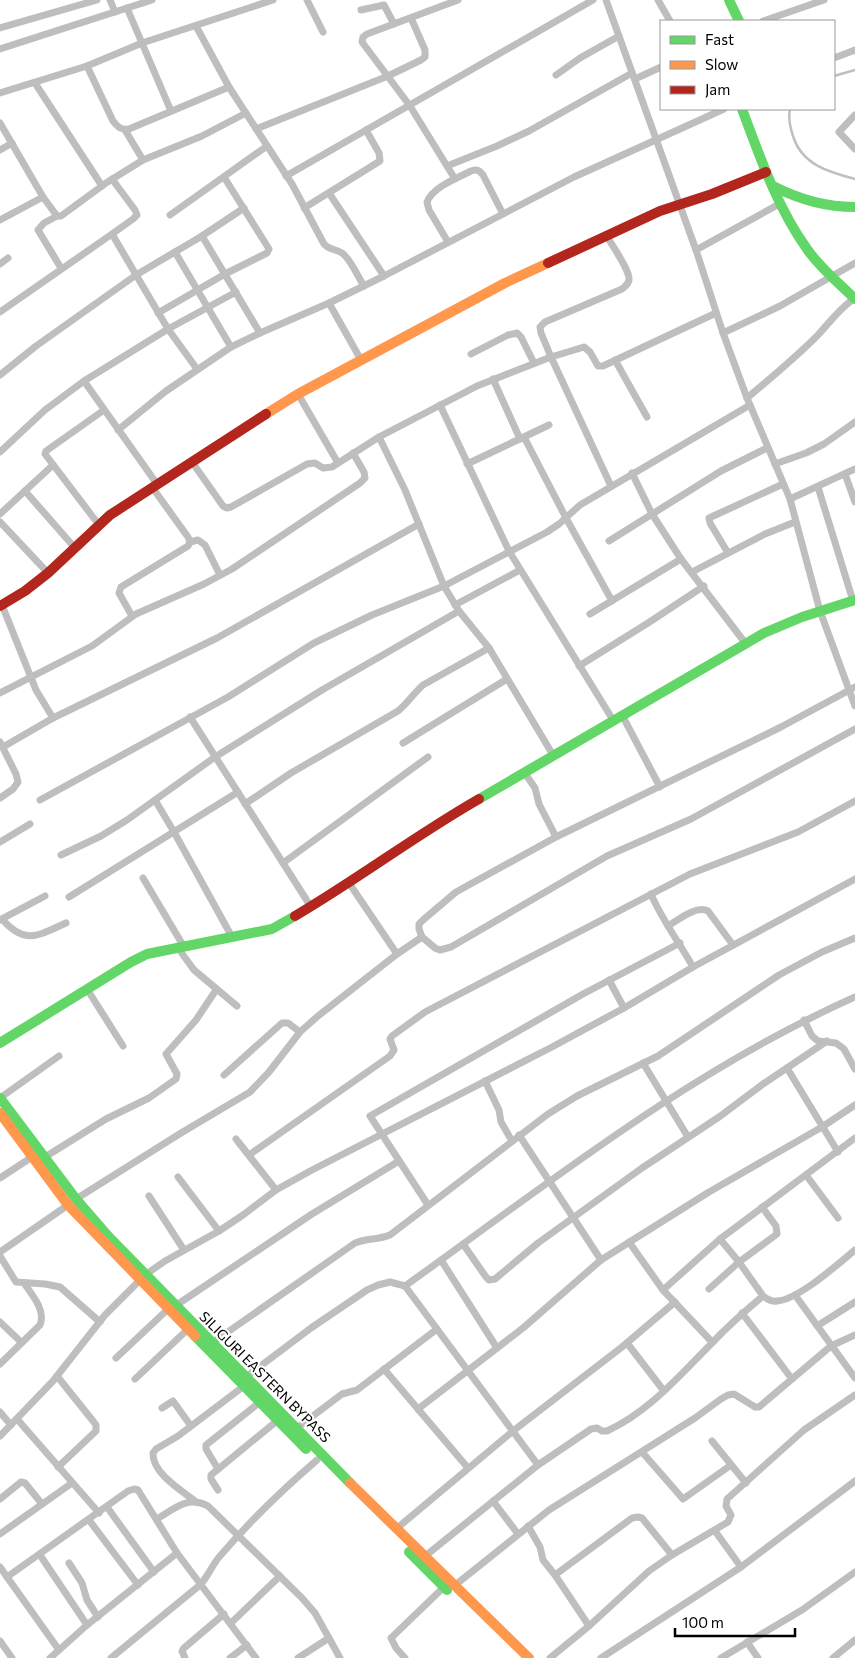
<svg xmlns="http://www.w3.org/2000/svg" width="855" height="1658" font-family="Commissioner,sans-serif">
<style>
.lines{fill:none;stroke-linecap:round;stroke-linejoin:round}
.stream{stroke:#bfbfbf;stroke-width:2.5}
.street{stroke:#bebebe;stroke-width:7}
.fast{stroke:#63d668;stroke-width:10}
.slow{stroke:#ff974d;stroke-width:10}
.jam{stroke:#b3261e;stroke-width:10}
.labels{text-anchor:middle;stroke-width:4;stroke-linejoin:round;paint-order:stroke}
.street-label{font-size:14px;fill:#000;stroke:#fff}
</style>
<rect width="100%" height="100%" fill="#fff"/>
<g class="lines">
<g class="stream">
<path d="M834 76 855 70"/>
<path d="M790 109C788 118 790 127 793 136 802 165 829 172 855 179"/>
</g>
<g class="street">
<path d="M110 0 115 12"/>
<path d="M307 0 323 32"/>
<path d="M606 0 696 250 723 333 747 398 790 499 820 611 855 706"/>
<path d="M658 0 670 21"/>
<path d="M127 8 171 111"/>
<path d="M361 10 384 5 394 24"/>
<path d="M763 21 824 0"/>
<path d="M196 26 229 87"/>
<path d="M0 28 97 0"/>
<path d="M0 49 152 0"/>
<path d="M834 58 855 50"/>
<path d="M87 66 113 121C118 127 120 130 129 129L229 87 292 184 324 244C330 251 335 248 342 253 350 258 358 277 364 286"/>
<path d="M556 75 580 58 619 36"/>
<path d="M635 79 661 67"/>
<path d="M35 83 102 186"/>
<path d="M0 93 87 66 142 43 273 0"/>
<path d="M855 115 839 132 855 149"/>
<path d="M0 123 43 197 57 216H61L106 183 143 160 202 136 246 113"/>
<path d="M256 129 388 76 421 60 425 57V50L411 18"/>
<path d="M125 130 143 160"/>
<path d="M0 150 12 143"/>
<path d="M447 166 497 146 529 131 632 73"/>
<path d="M286 176 593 0"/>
<path d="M112 179 135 210 137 215 133 219 112 234"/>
<path d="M455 179 410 106 362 42 363 37 367 34 458 0"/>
<path d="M329 193 384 276"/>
<path d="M244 208 202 236 260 333"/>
<path d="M304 208 380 161 379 153 366 130"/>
<path d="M170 215 267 146"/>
<path d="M57 216 44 223 38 230 61 268"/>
<path d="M0 220 43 197"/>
<path d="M607 236C612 246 630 270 629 280 628 285 625 286 622 289L545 322 540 327 541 333 551 357 584 347 590 352 598 366H603L716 313"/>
<path d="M448 242 429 210 427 202C433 187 457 178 471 171 477 169 479 170 483 175L503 214"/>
<path d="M696 250 781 203"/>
<path d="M175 252 231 347"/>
<path d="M0 264 8 258"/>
<path d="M329 303 361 360"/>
<path d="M0 312 112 234 168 329 197 369"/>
<path d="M158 313 225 274 267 253 269 249 224 177"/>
<path d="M723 333 780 306 855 263"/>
<path d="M471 354 508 335 517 333 521 337 534 363"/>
<path d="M615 360 647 417"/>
<path d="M0 375 36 346 136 275 202 236"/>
<path d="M493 379 520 439"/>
<path d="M84 381 157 484"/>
<path d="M298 394 338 463"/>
<path d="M747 398C771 378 795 358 817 336 829 323 840 308 855 298"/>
<path d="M440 405 509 551 613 720"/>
<path d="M118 430 166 391 231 347 260 333 329 303 384 276 574 177 724 109"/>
<path d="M379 437 405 490 444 586 459 611 489 648 553 755"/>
<path d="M524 437 566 518 612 601"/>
<path d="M0 452 45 410 84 381 168 329 236 292"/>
<path d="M192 462 223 506 227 508 231 507 307 464 315 463 323 468 332 467 379 437 477 386 551 357 611 486"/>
<path d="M467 464 549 425"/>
<path d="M775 464 806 453 824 444 855 422"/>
<path d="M632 473 652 514 681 559 746 644"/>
<path d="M845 474 855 502"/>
<path d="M818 487 853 601"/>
<path d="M25 491 75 548"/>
<path d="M790 499 855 469"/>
<path d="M0 514 53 465"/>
<path d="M0 522 48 573"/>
<path d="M99 525 45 454 46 451 104 410"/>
<path d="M609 541 721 471 767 448"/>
<path d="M190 542 198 540 205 545 220 575"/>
<path d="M728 553 710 523 709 518 783 484"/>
<path d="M692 572 765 534 795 522"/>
<path d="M2 605 36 690 53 718"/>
<path d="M455 605 520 570"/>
<path d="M590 614 681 559"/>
<path d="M132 616 119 593 121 587 188 546 190 542 188 537 152 487"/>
<path d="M579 666 648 623 704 586"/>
<path d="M855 687 781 727 556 837 456 892 423 920 419 924V929L422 937 435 948 440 950 451 947 607 856 691 819 855 729"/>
<path d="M0 693 92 646 136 614 204 584 232 569 360 483 365 478 364 472 353 453"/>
<path d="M622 715 660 787"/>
<path d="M190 717 311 907"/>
<path d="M0 742 16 774 18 782 13 789 0 798"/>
<path d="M403 743 507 679"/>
<path d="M3 747 53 718 217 638 419 524"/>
<path d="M524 772 535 788 539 804 556 837"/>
<path d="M40 800 228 697 314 643 372 615 444 586 547 532 559 524 580 505 750 405"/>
<path d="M155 800 174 832 232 937"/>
<path d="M245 804 291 773 398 711C408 703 413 694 423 685L489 648"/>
<path d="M0 842 30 824"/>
<path d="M61 855 101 836 127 820 215 757 322 690 459 611"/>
<path d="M283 863 428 757"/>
<path d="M143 878 184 947"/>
<path d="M349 883 397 954"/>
<path d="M651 894C662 920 679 942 693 967"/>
<path d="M69 897 238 792"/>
<path d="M2 919C25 946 39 935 66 923"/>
<path d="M0 920 45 896"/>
<path d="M668 926C678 920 696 905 708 911L733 945"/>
<path d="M178 948 194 970 237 1006"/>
<path d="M609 980 624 1008"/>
<path d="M87 989 123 1046"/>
<path d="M804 1020 812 1036 818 1041 836 1043 844 1049 855 1069"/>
<path d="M643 1063 688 1137"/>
<path d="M787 1068 838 1152"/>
<path d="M224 1075 282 1023H288L300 1032"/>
<path d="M485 1081 499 1110 501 1122 512 1141"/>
<path d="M0 1098 59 1056"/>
<path d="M519 1135 601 1260"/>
<path d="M236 1139 276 1190"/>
<path d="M249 1155 390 1056 394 1050 390 1039 392 1036 425 1012 690 874 798 832 855 801"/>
<path d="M45 1157 106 1119 149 1098 176 1079 177 1074 166 1054 196 1020 216 990"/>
<path d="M806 1175 838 1218"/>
<path d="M178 1177 219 1231"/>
<path d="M0 1178 32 1157"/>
<path d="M149 1196 184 1250"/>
<path d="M76 1199 181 1133 250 1092 269 1072 300 1032 318 1016 397 954 422 937"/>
<path d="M428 1205 370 1116 583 994 680 943"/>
<path d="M720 1239 739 1262 763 1296"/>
<path d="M629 1242 663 1290 712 1342"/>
<path d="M463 1244 486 1277 489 1280 495 1279 538 1243 642 1168 719 1117 763 1084 827 1041"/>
<path d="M0 1252 68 1205"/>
<path d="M0 1256 16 1282 45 1284 60 1287 100 1322"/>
<path d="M441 1260 497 1348"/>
<path d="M405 1286 538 1465"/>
<path d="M709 1289 739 1262 777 1234 776 1226 762 1207"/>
<path d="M663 1290 720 1239 855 1138"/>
<path d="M795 1295 855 1378"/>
<path d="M175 1306 312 1214 399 1161"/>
<path d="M742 1313 792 1379"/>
<path d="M0 1322 21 1342"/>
<path d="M817 1326 855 1302"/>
<path d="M212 1343 355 1243C367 1238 378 1240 390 1235L548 1114 577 1096 658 1056 779 975 822 952 855 938"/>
<path d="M627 1343 664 1391"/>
<path d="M116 1358 167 1310"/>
<path d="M0 1364 40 1325C46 1310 32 1295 24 1283"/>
<path d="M384 1369 468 1468"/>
<path d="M57 1376 93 1421 96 1425V1431L58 1467"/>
<path d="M246 1377 311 1328 367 1290 378 1285 390 1282 405 1286C550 1182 691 1070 855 997"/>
<path d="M135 1379 187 1330"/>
<path d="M162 1408 173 1401 191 1426"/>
<path d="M418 1409 523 1328 601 1260 709 1192 822 1127 855 1105"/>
<path d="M0 1412 11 1425"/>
<path d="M17 1419 99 1513"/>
<path d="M297 1428 342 1394 357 1390 437 1329"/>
<path d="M0 1436 53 1381 105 1315 145 1275 165 1261 219 1231 243 1215 276 1190 312 1170 552 1047 624 1008 693 967 855 879"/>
<path d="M712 1441 746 1483"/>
<path d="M642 1452 683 1499 731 1465"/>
<path d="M218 1469 206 1449V1445L260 1402"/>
<path d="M218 1490 211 1479V1475L278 1420"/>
<path d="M0 1499 21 1482 25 1483 42 1504"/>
<path d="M195 1501C181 1490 152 1473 153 1453L156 1449 178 1436 244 1386"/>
<path d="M493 1501 518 1534"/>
<path d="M107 1507 154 1572"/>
<path d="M157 1519C174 1509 188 1495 208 1506L302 1598 315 1613 340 1658"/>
<path d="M89 1520 138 1585"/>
<path d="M528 1526 540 1547 543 1560 555 1575"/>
<path d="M396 1529 513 1431 622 1347 675 1302"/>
<path d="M715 1531 741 1567"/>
<path d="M0 1534 72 1483"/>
<path d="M40 1555 87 1625"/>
<path d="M424 1557 538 1465 591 1429 597 1428 602 1431H607C649 1412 680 1375 712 1343 728 1326 745 1311 763 1296 767 1299 771 1302 777 1301 798 1300 838 1264 855 1250"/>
<path d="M69 1563 82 1583 87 1600 98 1617"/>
<path d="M0 1567 7 1577 128 1491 134 1489 138 1490 177 1553 256 1658"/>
<path d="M7 1577 59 1650"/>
<path d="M454 1586 549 1510 695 1418 721 1399 728 1395 734 1394 755 1407H759L831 1346 855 1335"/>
<path d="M231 1623 280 1576"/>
<path d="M589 1626 555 1575 632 1518 638 1517 642 1518 672 1555"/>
<path d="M0 1641 12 1658"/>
<path d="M747 1642 758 1658"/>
<path d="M50 1658 87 1625 177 1553"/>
<path d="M111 1658 200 1585C209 1575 212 1565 220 1556 250 1521 282 1490 317 1460"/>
<path d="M185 1658 182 1651 184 1648 224 1614"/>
<path d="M230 1658 247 1645"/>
<path d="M298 1658 329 1638"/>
<path d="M405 1658 396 1648 391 1638 444 1587"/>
<path d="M550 1658 589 1626 649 1571 672 1555 728 1522 731 1515 726 1506 727 1499 804 1430 855 1395"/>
<path d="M601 1658 741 1567 855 1481"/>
<path d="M721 1658 802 1610 855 1572"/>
<path d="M833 1658 855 1640"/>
</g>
<g class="fast">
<path d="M729 0 739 21"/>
<path d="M742 109C760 157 777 207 807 249 820 268 839 283 855 299"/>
<path d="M773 186C800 200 825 207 855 207"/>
<path d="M479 799 764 633 802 617 855 600"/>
<path d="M0 1043 131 962 147 954 272 929 295 916"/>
<path d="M0 1098 76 1199 108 1236 350 1483"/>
<path d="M195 1336 306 1449"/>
<path d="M409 1552 447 1590"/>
</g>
<g class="slow">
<path d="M266 414 298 394 505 283 548 263"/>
<path d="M0 1113 68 1205 195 1336"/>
<path d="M350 1483 529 1658"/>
</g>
<g class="jam">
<path d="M548 263 660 211 712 194 766 172"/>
<path d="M0 606 25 591 48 573 110 515 266 414"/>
<path d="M295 916C358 879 416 835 479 799"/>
</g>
</g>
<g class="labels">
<g class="street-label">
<text transform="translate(265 1377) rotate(45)" y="5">SILIGURI EASTERN BYPASS</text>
</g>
</g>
<rect x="660" y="20" width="175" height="90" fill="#ffffff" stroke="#999999"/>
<rect x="670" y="36" width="25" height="8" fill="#63d668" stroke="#999999"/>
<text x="705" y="45" font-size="15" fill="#000000">Fast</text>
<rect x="670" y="61" width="25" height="8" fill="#ff974d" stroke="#999999"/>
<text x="705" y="70" font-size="15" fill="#000000">Slow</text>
<rect x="670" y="86" width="25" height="8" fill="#b3261e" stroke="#999999"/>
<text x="705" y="95" font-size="15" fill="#000000">Jam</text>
<path d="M675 1628v8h120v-8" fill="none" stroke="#000000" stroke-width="2.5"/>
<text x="682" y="1628" font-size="15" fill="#000000" stroke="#ffffff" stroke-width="4" paint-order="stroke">100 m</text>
</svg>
